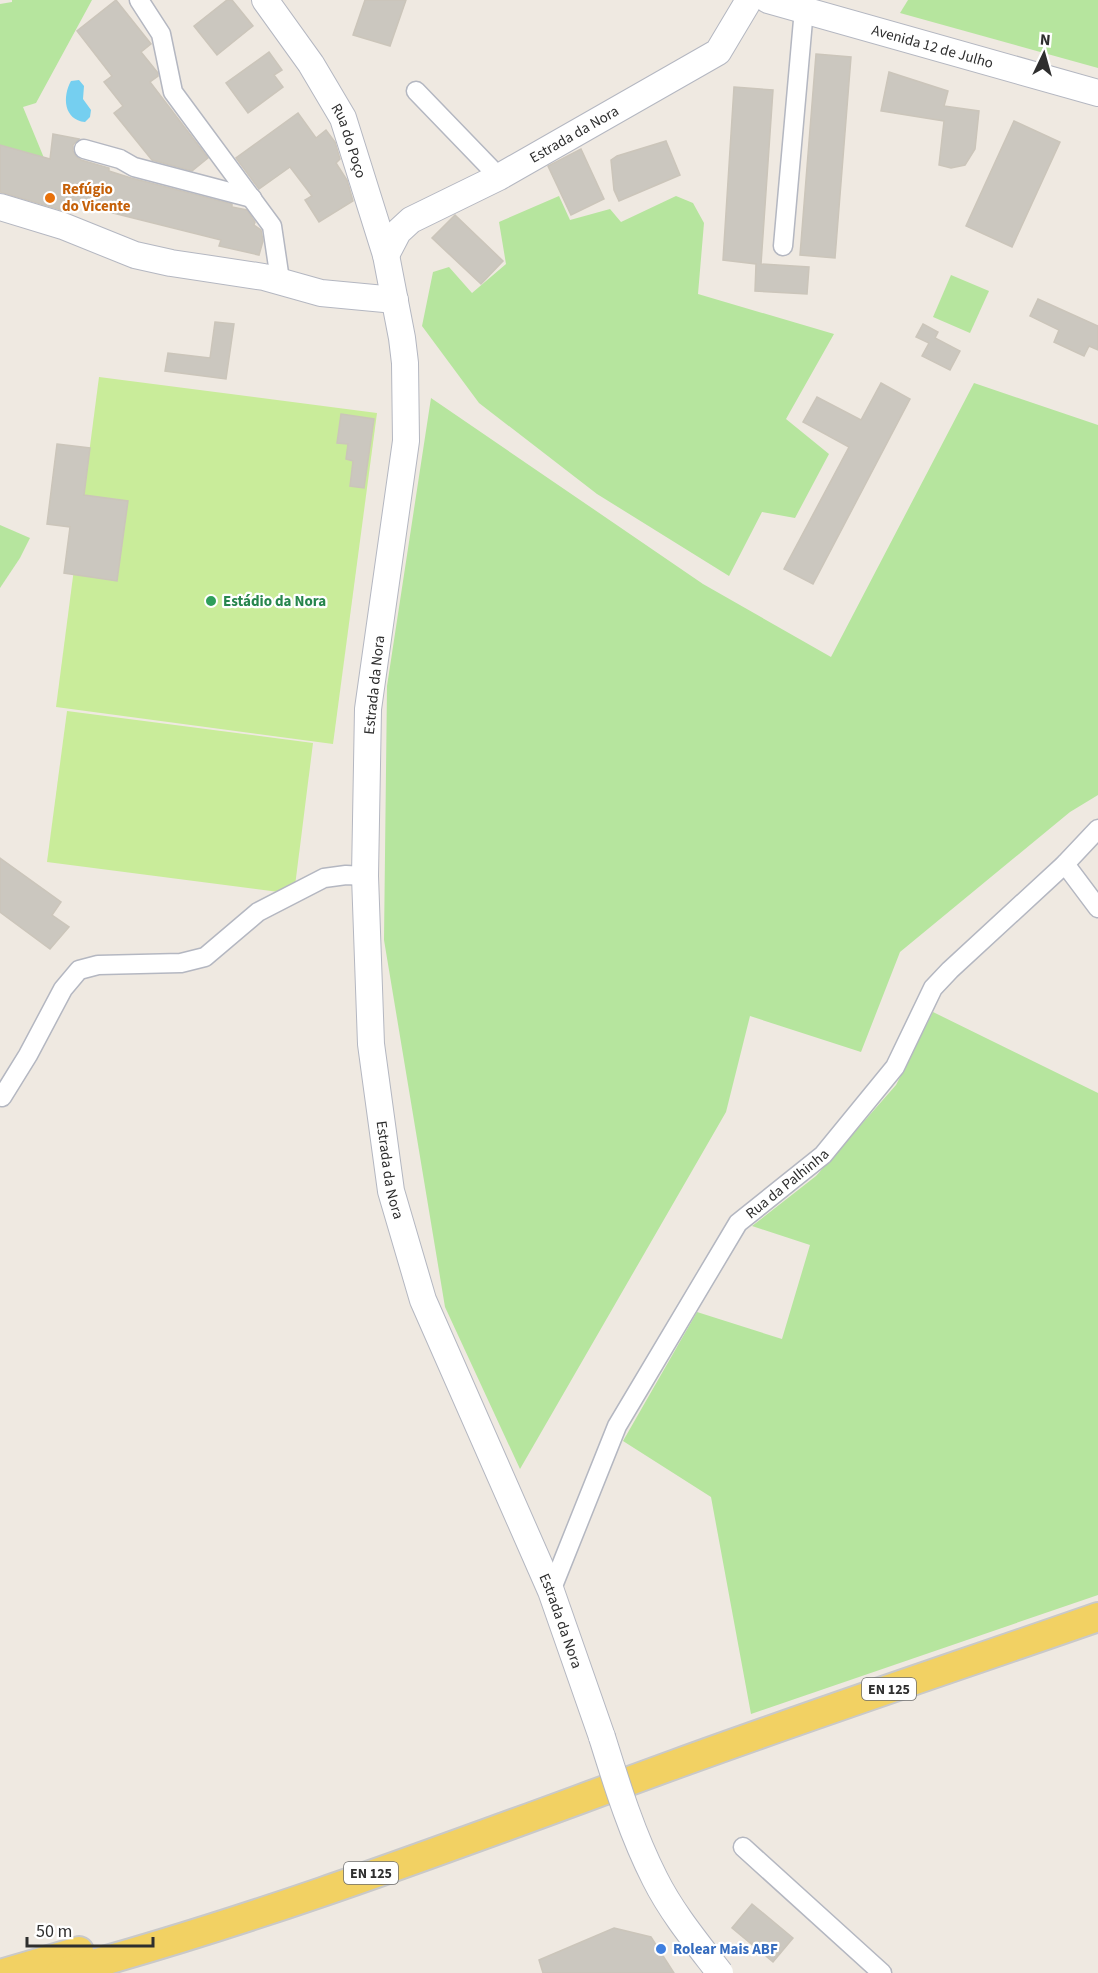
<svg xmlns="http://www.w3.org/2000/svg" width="1098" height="1973" font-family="'Source Sans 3',sans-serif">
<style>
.green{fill:#b6e59e}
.pitch{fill:#c9ec9a}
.water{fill:#75cff0}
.building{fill:#cbc7bf;stroke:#cbc5ba;stroke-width:1.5}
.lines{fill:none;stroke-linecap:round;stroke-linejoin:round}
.street-casing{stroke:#b4b7c1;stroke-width:21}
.secondary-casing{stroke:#b4b7c1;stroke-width:28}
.primary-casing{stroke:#c9c9c9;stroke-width:32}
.street{stroke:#fff;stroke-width:18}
.secondary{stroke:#fff;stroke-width:26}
.primary{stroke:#f2d163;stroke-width:28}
.secondary-bridge-casing{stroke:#b4b7c1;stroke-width:28;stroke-linecap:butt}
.secondary-bridge{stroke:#fff;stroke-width:26}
.food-dot{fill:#e8710a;stroke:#fff;stroke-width:2}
.leisure-dot{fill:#2e9e5b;stroke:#fff;stroke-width:2}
.shop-dot{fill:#3f7fe0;stroke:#fff;stroke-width:2}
.labels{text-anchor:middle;stroke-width:4.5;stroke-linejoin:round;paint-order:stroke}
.shield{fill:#fff;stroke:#6d6d6d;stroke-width:1.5}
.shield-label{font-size:14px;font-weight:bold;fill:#2e2e2e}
.street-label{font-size:15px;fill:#2e2e2e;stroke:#fff}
.food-label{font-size:15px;font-weight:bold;fill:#c56008;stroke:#fff;text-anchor:start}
.leisure-label{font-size:15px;font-weight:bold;fill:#27864d;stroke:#fff;text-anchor:start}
.shop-label{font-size:15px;font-weight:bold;fill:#366cbe;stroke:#fff;text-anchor:start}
</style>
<rect width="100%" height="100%" fill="#efe9e1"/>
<g class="green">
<path d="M12 0H92L36 103 23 107 44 158 0 145V4L12 2Z"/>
<path d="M908 0H1098V68L900 13Z"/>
<path d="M559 196 570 220 610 209 621 222 676 196 693 203 704 223 698 294 834 334 786 419 829 454 795 518 762 512 729 576 597 494 479 403 422 326 433 272 449 267 472 293 506 264 499 222Z"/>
<path d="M951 275 989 291 970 333 933 317Z"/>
<path d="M974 383 1098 425V795L1070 812 900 952 861 1052 750 1016 726 1112 520 1469 445 1307 384 940 387 686 431 398 703 584 831 657Z"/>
<path d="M0 525 30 538 20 558 0 588Z"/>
<path d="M933 1012 1098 1093V1595L751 1714 711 1497 623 1441 697 1312 782 1339 810 1245 752 1226 816 1176 896 1085Z"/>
</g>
<g class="pitch">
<path d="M99 377 377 413 333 744 56 707Z"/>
<path d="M67 711 313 743 294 894 47 862Z"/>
</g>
<path class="water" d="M79 80 84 86 83 99 91 110 90 117 85 122C64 120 62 97 71 81Z"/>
<g class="building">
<path d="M116 0 151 44 141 52 158 73V76L150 82 208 158 192 171 152 160 114 113 123 106 104 82 112 76 77 31Z"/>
<path d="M227 0H232L253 26 217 55 194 26Z"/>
<path d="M365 0H406L390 46 353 35Z"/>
<path d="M269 52 282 70 274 75 283 87 248 113 226 83Z"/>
<path d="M816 54 851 57 835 258 800 255Z"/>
<path d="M889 72 948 91 944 106 979 111 975 149 965 165 951 168 939 165 944 121 881 111Z"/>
<path d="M734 87 773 90 761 264 809 267 807 294 755 291 756 264 723 260Z"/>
<path d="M298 113 316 138 326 130 335 142 340 159 336 163 347 180 353 201 319 222 305 200 312 196 290 167 259 189 236 158Z"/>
<path d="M1014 121 1060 142 1012 247 966 226Z"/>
<path d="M53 134 79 139 73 145V151L76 156 81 160 109 168V171L131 178 232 204V207L247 210 255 222 254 225 261 230 263 241 259 255 219 246 221 240 61 200 65 211 0 192V145L50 159Z"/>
<path d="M666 141 680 175 619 201 614 190 611 160 617 156Z"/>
<path d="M581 149 604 199 571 215 548 166Z"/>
<path d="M455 215 503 261 481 284 432 238Z"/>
<path d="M1038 299 1098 326V350L1089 346 1084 356 1054 342 1059 330 1030 316Z"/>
<path d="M215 322 234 324 226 379 165 371 168 353 210 358Z"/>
<path d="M923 324 938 332 935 338 960 351 950 370 922 356 929 343 916 337Z"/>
<path d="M881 383 910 399 813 584 784 569 849 447 803 422 817 397 861 420Z"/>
<path d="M341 414 374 419 364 488 350 486 353 461 346 459 348 444 337 443Z"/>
<path d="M57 444 90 448 84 495 128 501 117 581 64 573 70 527 47 524Z"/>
<path d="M0 858 61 902 52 915 69 927 50 949 0 912Z"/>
<path d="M752 1904 793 1938 773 1962 732 1928Z"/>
<path d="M614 1928 651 1937 674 1973H543L539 1960Z"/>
</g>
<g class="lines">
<g class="street-casing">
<g id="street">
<path d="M139 0 161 34 173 92 272 226 280 280"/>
<path d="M416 91 499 177"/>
<path d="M84 149 120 159 134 167 252 198"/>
<path d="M783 246 804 9"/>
<path d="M1065 864 1098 908"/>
<path d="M2 1097 28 1055 63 989 79 970 98 965 181 963 205 957 258 912 324 878 346 875 365 876"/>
<path id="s1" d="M551 1591 617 1426 738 1223 823 1155 895 1067 933 988 950 970 1065 864 1098 829"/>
<path d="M743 1847 882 1973"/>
</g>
</g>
<g class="secondary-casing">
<g id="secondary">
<path id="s2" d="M265 0 311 64 343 118 386 255 402 338 405 363 406 441 368 709 365 876 371 1044 391 1191 423 1300 551 1591 602 1737"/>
<path id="s3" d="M768 0 1098 93"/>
<path d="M0 207 63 226 135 255 171 263 264 277 321 293 395 300"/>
<path id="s4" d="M386 255 398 232 411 220 499 177 718 52 749 0"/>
</g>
</g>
<g class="primary-casing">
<g id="primary">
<path d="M4 1973 79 1951"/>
<path d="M60 1973C269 1917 473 1838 676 1764 816 1713 957 1666 1098 1617"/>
</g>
</g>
<use href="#street" class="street"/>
<use href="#secondary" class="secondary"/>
<use href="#primary" class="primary"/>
<g class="secondary-bridge-casing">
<path id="secondary-bridge" d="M602 1737C617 1785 632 1834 655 1879 672 1913 697 1943 720 1973"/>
</g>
<use href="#secondary-bridge" class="secondary-bridge"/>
</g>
<circle class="food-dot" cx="50" cy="198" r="6"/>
<circle class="leisure-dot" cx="211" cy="601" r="6"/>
<circle class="shop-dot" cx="661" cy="1949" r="6"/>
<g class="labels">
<g class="shield">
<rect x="862" y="1678" width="54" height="22" rx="4.5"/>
<rect x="344" y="1862" width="54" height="22" rx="4.5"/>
</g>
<g class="shield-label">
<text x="889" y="1694">EN 125</text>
<text x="371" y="1878">EN 125</text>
</g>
<g class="street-label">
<text dy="5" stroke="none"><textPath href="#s3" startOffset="171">Avenida 12 de Julho</textPath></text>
<text dy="5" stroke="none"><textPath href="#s4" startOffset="228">Estrada da Nora</textPath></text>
<text dy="5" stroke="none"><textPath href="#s2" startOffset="165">Rua do Poço</textPath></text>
<text transform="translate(374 685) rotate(-84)" y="5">Estrada da Nora</text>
<text dy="5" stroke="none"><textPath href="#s2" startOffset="1206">Estrada da Nora</textPath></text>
<text dy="5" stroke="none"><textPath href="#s1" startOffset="477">Rua da Palhinha</textPath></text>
<text dy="5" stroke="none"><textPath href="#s2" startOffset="1690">Estrada da Nora</textPath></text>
</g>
<g class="food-label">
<text x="62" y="194">Refúgio<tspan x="62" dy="17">do Vicente</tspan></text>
</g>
<g class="leisure-label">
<text x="223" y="606">Estádio da Nora</text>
</g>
<g class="shop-label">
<text x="673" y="1954">Rolear Mais ABF</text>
</g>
</g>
<g transform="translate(1044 54) rotate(5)" stroke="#ffffff" stroke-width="4.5" paint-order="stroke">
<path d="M0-4.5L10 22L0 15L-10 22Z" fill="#2e2e2e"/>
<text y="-9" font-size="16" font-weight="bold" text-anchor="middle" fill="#2e2e2e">N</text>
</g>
<path d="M27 1937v9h126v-9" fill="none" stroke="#2e2e2e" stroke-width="3"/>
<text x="36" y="1937" font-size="18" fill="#2e2e2e" stroke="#ffffff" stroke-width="4.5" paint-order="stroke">50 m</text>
</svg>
